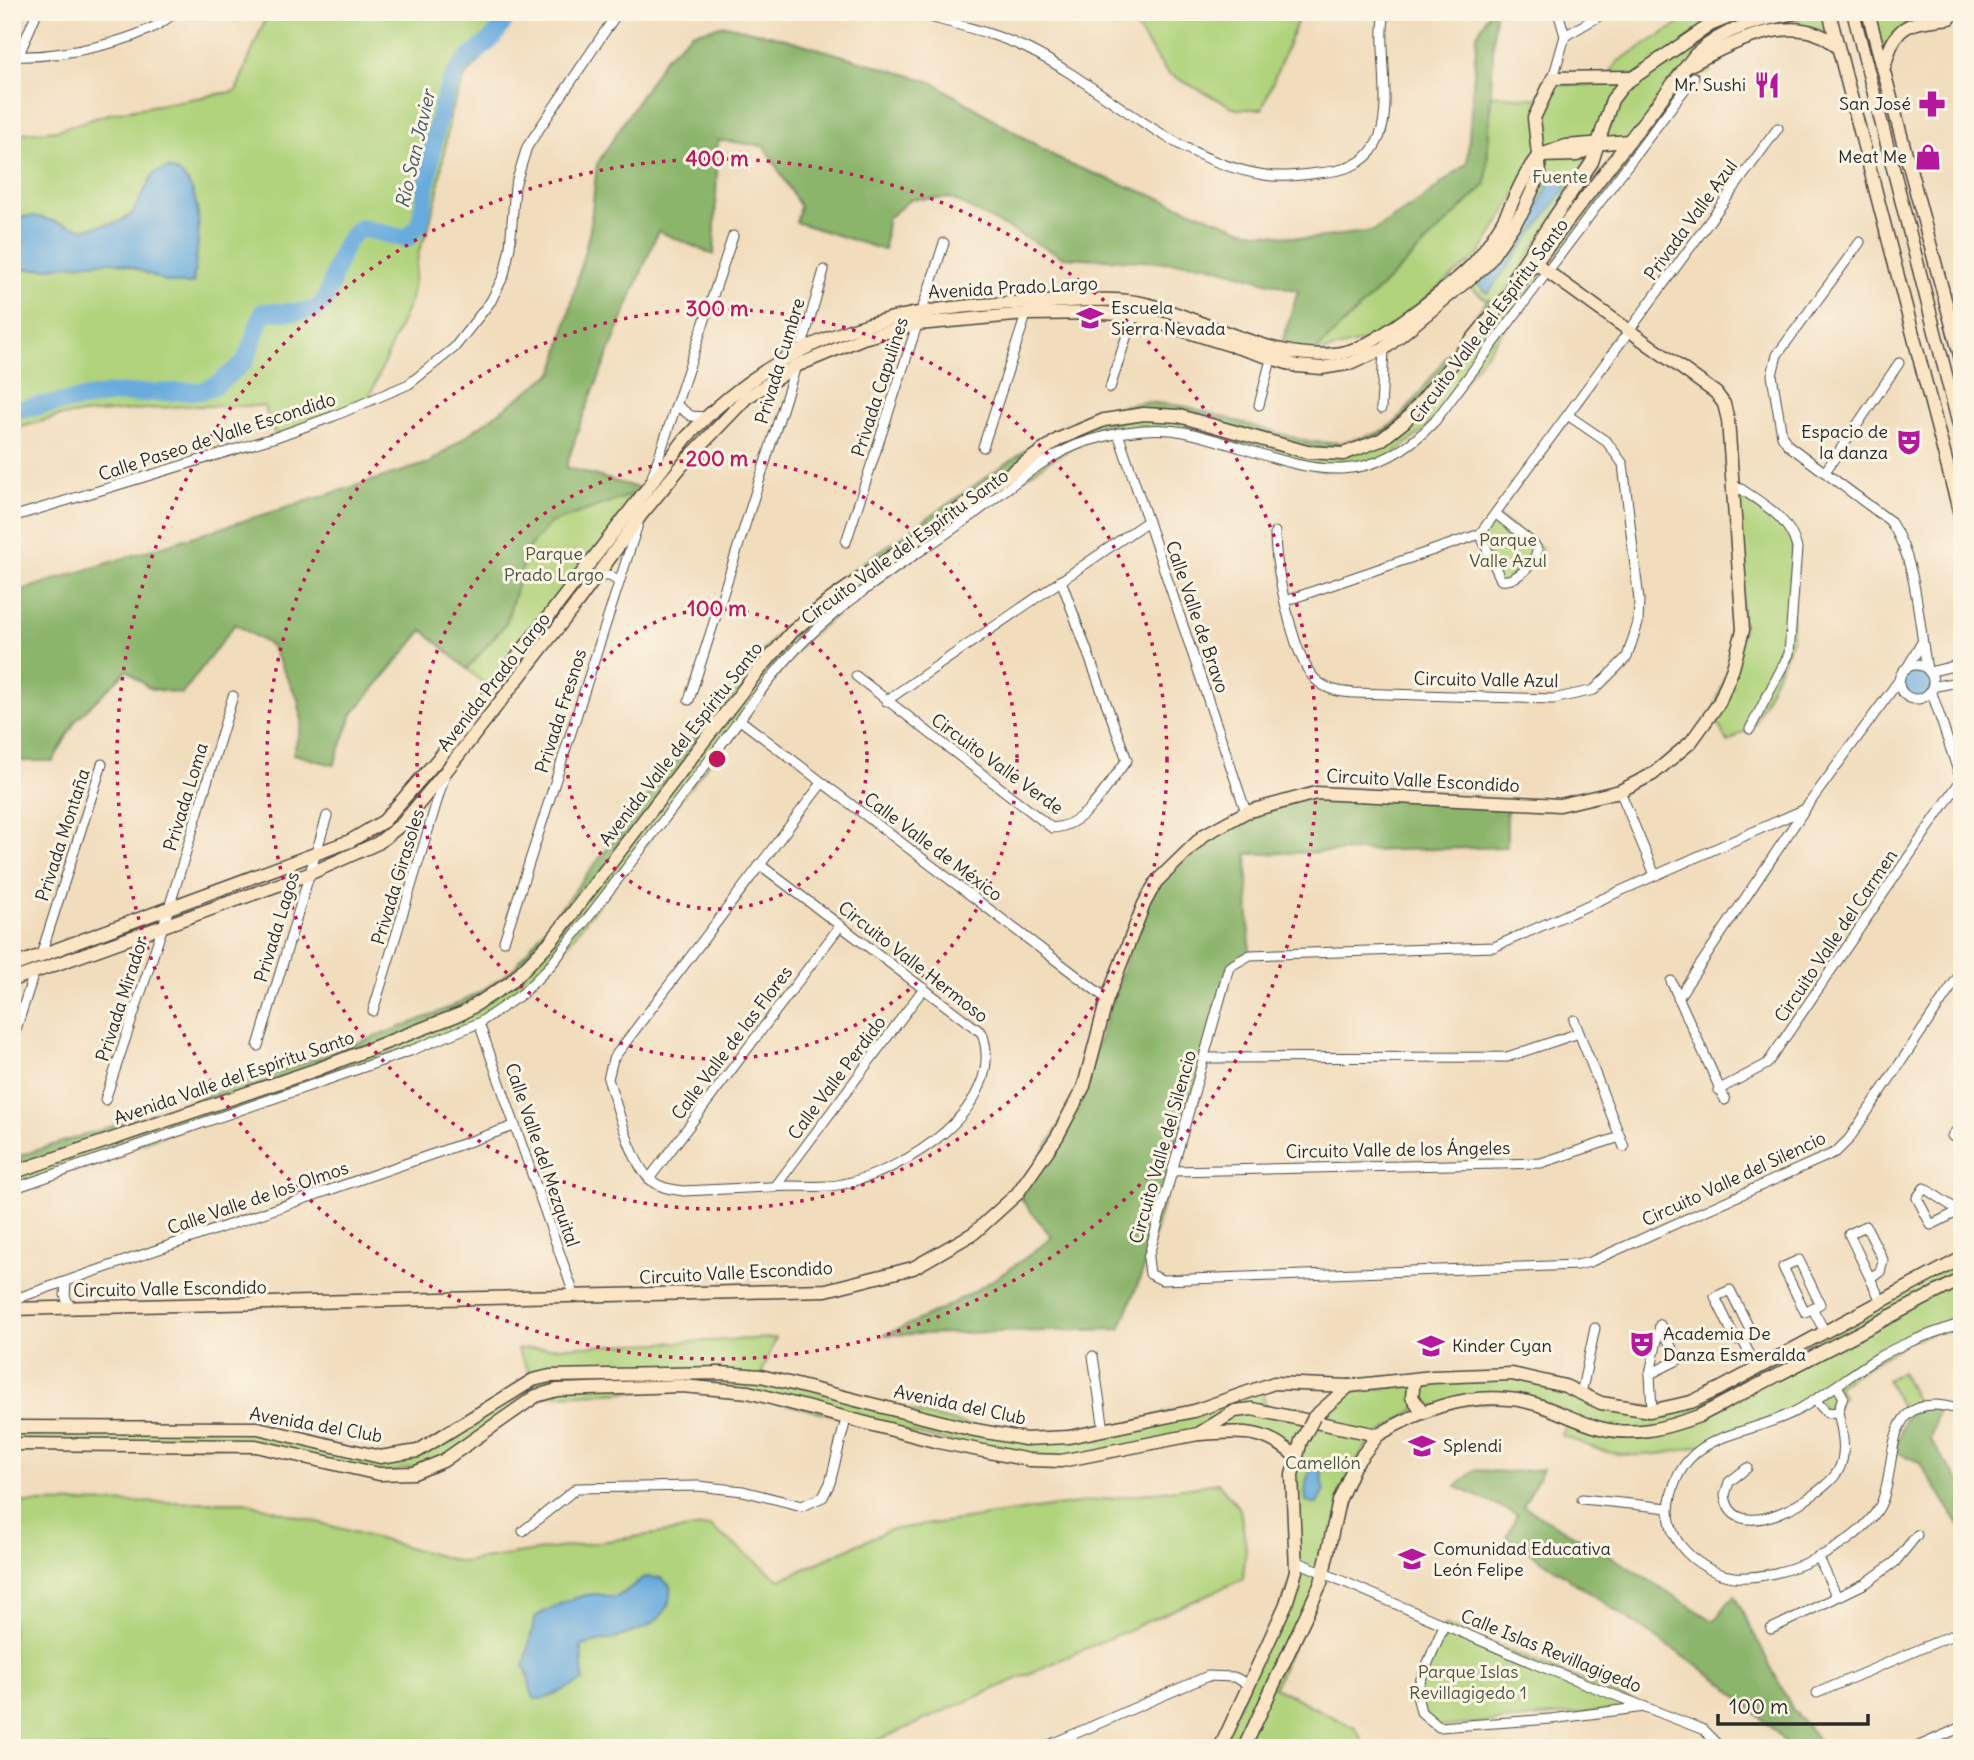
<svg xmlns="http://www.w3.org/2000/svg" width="1974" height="1760" font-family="Delius,sans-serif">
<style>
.green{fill:#b0d37c;stroke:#6e7f54;stroke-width:2;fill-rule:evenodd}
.forest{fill:#8cb56c;stroke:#5c704c;stroke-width:2}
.water{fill:#69abdd;stroke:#4a6b84;stroke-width:2}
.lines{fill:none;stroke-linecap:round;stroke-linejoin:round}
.river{stroke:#69abdd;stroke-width:18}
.street-casing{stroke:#494641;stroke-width:11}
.secondary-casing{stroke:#494641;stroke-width:15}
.street{stroke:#fff;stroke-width:9}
.secondary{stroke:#fce5c4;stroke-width:12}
.secondary-bridge-casing{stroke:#494641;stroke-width:15;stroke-linecap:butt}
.secondary-bridge{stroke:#fce5c4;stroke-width:12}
.ring{fill:none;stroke:#c2185b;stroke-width:3.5;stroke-dasharray:3.5 7}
.labels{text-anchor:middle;stroke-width:6;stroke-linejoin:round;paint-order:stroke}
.poi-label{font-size:18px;fill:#2b2b2b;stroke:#fcf5e5;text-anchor:start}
.park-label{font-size:18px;fill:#4c553f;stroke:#fcf5e5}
.street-label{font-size:18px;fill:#2b2b2b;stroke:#fcf5e5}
.water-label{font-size:19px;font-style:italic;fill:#415869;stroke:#fcf5e5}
.centre{fill:#c2185b;stroke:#fcf5e5;stroke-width:3.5}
.ring-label{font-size:21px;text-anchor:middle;font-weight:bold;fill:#c2185b;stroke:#fcf5e5;stroke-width:6;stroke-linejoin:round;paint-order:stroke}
</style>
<rect width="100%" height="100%" fill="#fcf5e5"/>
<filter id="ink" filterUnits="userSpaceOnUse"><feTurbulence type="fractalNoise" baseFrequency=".0143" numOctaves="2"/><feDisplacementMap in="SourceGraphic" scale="14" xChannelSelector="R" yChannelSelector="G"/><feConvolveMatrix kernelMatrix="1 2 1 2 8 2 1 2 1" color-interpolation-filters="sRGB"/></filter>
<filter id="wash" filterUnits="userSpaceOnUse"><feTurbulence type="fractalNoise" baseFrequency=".00686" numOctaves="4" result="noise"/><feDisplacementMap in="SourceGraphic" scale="28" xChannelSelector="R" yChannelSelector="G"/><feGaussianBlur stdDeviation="1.57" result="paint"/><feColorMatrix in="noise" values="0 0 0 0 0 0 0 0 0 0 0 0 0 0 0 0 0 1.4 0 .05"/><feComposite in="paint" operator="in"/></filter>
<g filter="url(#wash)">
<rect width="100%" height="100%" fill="#f1dcbc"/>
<g class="green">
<path d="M268 12H514L506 32 465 77 451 111 437 195 428 230 419 250 411 299 367 403 276 437 264 406H185L60 416 12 430V134L57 130 112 113 236 91Z"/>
<path d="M1126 12H1301L1262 109H1236L1167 73Z"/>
<path d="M1698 12H1819L1831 21 1838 47 1795 29 1745 39 1697 62 1710 71 1694 77 1435 421 1389 458 1323 471 1182 432 1146 430 1085 441 1047 462 886 577 806 639 551 965 479 1023 12 1189V1173L493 999 792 632 1059 439 1104 420 1179 416 1307 452 1381 439 1496 307 1466 284 1523 211 1538 157 1480 254 1377 338 1313 354 1486 184 1491 95 1542 99 1549 85 1624 84 1607 78 1617 62ZM1628 142 1499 303 1600 143Z"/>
<path d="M1874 12H1962V19L1950 18 1900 30 1885 67Z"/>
<path d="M1735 485 1793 532 1792 640 1754 725 1728 742 1712 714 1743 630Z"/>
<path d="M645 490 495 693 467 669 506 623 528 548 550 523Z"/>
<path d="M1497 516 1542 548 1499 586 1481 534Z"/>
<path d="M1962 1258V1323L1909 1341 1837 1386 1843 1396 1831 1414 1815 1400C1751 1426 1679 1467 1607 1452 1592 1448 1576 1441 1561 1435L1572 1417 1517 1400 1417 1408 1370 1441 1354 1466 1325 1573 1274 1687 1355 1728 1367 1748H1220L1296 1571 1293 1455 1247 1432 1061 1461 1029 1460 716 1388 536 1396 443 1461 379 1474 256 1446 12 1444V1427L258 1428 381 1457 418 1451 533 1379 517 1349 776 1338 761 1375 1025 1439 1104 1430 1262 1386 1266 1412 1313 1422 1338 1393 1512 1374 1601 1403 1671 1408Z"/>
<path d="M1901 1372 1920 1407 1906 1416 1887 1380Z"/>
<path d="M1218 1483 1240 1509 1246 1547 1243 1579 861 1748H12V1503L245 1502 461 1562 710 1526 780 1580 889 1530Z"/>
<path d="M1444 1625 1647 1707 1439 1727 1421 1712 1416 1691Z"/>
</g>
<g class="forest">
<path d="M1489 12H1495L1486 184 1313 354 1281 346 1298 291 1204 264 1063 257 950 198 911 199 887 219 884 250 796 222 800 206 764 146 718 140 714 255 658 231 580 424 566 467 645 490 550 523 528 548 506 623 467 669 423 630 352 715 334 765 293 754 302 722 298 699 271 646 235 624 182 694 149 688 127 670 76 720 53 761H12V593L429 463 554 372 590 230 597 164 665 58 692 33 725 25 779 37 932 82 1066 163 1244 230 1307 239 1373 231 1424 198 1467 163 1477 35Z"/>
<path d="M1488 299 1496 307 1405 421 1343 454 1179 416 1144 414 1059 439 792 632 519 979 461 1016 12 1173V1158C130 1120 250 1084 366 1040 419 1020 471 1004 514 968L745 672 784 626 824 590 1053 431 1103 410 1144 402 1184 406 1309 442 1341 443 1379 433 1401 419Z"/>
<path d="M1316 793 1507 803V847L1247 854 1250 955 1229 967 1148 1258 1120 1329 884 1335C945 1310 1001 1280 1052 1237L1017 1194 1084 1086 1144 904 1173 861 1246 812Z"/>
<path d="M1920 1407 1938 1410 1930 1440 1962 1485V1529L1919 1462 1894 1451 1906 1416Z"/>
<path d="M1543 1469 1523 1506 1612 1557 1714 1621 1734 1595 1793 1710 1826 1748H1788L1777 1733 1726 1685 1507 1537 1517 1514 1456 1487 1474 1470 1508 1472Z"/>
</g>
<g class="water">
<path d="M168 168C210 181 198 249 193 283 161 289 140 263 110 262 83 261 32 275 12 266V218L35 216 84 229 118 222 132 214 154 173Z"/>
<path d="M1553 174 1567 180V187L1488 293 1476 283C1507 265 1539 206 1553 174Z"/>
<circle cx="1916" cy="682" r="17"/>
<path d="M1314 1465 1321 1468 1324 1490 1317 1504 1306 1501C1304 1489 1306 1474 1314 1465Z"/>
<path d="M646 1577 661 1578 670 1586C676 1631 615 1637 581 1646L583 1681 547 1698 535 1699C527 1690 532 1677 524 1667L535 1617C552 1607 576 1594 597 1594 602 1594 608 1598 614 1597 623 1597 634 1582 646 1577Z"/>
</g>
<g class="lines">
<path class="river" d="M12 410 113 394 202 391 216 385 245 362 263 312C279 311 299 314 313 310 336 303 331 246 361 228L407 239 419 225C431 178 431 115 456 73 468 52 497 46 507 12"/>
</g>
</g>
<g filter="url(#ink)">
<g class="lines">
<g class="street-casing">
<g id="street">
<path d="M912 12C950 23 992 32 1028 49 1108 89 1173 161 1265 175 1282 178 1301 175 1318 173 1342 171 1364 166 1376 144 1395 112 1377 50 1385 12"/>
<path d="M1558 12 1565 36"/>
<path d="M1565 36 1606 12"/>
<path d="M12 56C56 58 143 43 175 12"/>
<path d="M18 57 37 12"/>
<path d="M1553 78 1565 36"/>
<path d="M1860 242 1777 355 1772 375 1782 436 1788 445 1890 521C1918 562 1918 622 1927 669"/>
<path d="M800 353 824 270"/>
<path d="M1110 388 1135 310"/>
<path d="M676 405 691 416 705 417"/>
<path d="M1259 405 1273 352"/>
<path d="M1381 409 1384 349"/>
<path d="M1118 433 1246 812"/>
<path d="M983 447 1027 312"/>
<path d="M1825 472 1899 363"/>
<path d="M652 477 733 236"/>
<path d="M1735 485C1761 503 1789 516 1797 548L1789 654 1750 729"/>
<path d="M12 517 276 437 334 416 409 384 454 348 491 301 504 275 510 247 515 186 527 147 618 12"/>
<path d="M1275 532C1275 565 1292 654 1314 678 1325 690 1340 692 1354 693L1553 699 1594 690 1627 657 1638 623 1639 600 1623 464 1607 442 1569 416"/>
<path d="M1480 534 1501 580C1515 583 1538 562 1537 549L1534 544 1496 514"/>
<path d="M846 542 944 243"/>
<path d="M598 576H610L619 582"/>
<path d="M1285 601 1480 534 1778 128"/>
<circle cx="1916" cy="682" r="17"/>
<path d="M1907 668 1922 642"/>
<path d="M1929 672 1962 664"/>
<path d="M856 676 1052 828C1086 827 1107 785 1127 760L1061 580"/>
<path d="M1932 687 1962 681"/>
<path d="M1931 690 1962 783"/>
<path d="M689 700 796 366"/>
<path d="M886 701 1148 521"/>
<path d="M740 720 1107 999"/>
<path d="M1620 791 1655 875"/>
<path d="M1805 809 1494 947 1250 955 1229 967 1148 1258 1150 1274 1162 1280 1577 1265 1590 1262 1836 1152 1849 1139 1962 971"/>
<path d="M759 864 982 1033C1008 1107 905 1171 843 1184 826 1188 807 1186 790 1186 754 1188 719 1189 683 1191 671 1189 661 1188 652 1181 631 1165 617 1104 608 1079L613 1059 822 783"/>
<path d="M504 941 638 524"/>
<path d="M40 958 102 764"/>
<path d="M1671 981 1725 1100"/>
<path d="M1678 998 1805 809 1900 679"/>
<path d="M373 1011 445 775"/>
<path d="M1574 1020 1624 1147"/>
<path d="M479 1023 575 1297"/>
<path d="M12 1042 35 970"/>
<path d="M258 1046 327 816"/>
<path d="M1204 1058 1507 1057 1579 1033"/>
<path d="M1718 1090 1767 1064 1961 780"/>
<path d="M105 1100 169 908 233 696"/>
<path d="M1962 1124 1952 1136 1962 1142"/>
<path d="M1173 1171 1541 1163 1620 1137"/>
<path d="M649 1179 840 926"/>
<path d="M775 1187 924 988"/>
<path d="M12 1189 410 1051 479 1023 522 994 551 965C606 895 660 825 714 754 743 716 771 673 806 639 854 592 915 556 970 517 1006 491 1045 454 1088 441 1117 432 1153 426 1184 432 1279 452 1352 510 1435 421L1694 77"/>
<path d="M1959 1211 1931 1225 1917 1198 1924 1188 1959 1211 1962 1213"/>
<path d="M1799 1260 1820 1304 1805 1312 1783 1267Z"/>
<path d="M1870 1277 1880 1272 1883 1260 1866 1226 1849 1234 1881 1301"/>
<path d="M66 1282 65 1295 70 1309"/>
<path d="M1730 1290 1751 1332 1736 1340 1715 1297Z"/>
<path d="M12 1300 514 1126"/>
<path d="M1812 1308 1825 1332"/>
<path d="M1962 1323C1931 1334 1901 1343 1874 1360 1847 1377 1823 1397 1794 1412 1743 1438 1683 1430 1670 1501 1667 1515 1671 1534 1681 1546 1693 1561 1714 1575 1734 1577 1781 1581 1857 1547 1880 1506 1893 1481 1888 1434 1907 1415 1923 1400 1943 1405 1962 1410"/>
<path d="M1741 1337 1757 1369"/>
<path d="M1093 1356 1104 1430"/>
<path d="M1650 1374 1678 1360 1660 1325"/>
<path d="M1581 1394 1595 1328"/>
<path d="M1815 1400 1827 1413 1838 1412 1843 1396 1837 1386"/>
<path d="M1652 1410 1650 1374 1660 1325"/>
<path d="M1747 1468 1729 1482 1725 1495C1732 1551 1824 1496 1838 1471 1848 1453 1842 1430 1838 1412"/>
<path d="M1582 1499 1669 1508"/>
<path d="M523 1531 577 1488 698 1486 743 1491 802 1506 823 1497 830 1483 846 1419"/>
<path d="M1818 1556 1837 1597"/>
<path d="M1298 1562 1540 1666 1704 1730 1722 1748"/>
<path d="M1444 1625 1416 1691 1421 1712 1439 1727 1551 1719 1645 1707"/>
<path d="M1771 1629 1866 1583 1895 1562 1917 1535"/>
<path d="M1817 1693 1962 1631"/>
<path d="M1042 1748 1208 1676 1234 1677 1250 1685"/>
<path d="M1914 1748 1962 1727"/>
</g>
</g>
<g class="secondary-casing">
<g id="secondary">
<path d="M1829 12 1962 522"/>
<path d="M1853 12 1962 437"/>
<path d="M1868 12 1962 363"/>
<path d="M1692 64C1732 42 1799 8 1837 47"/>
<path d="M1885 65C1895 22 1910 23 1950 18"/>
<path d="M1538 156 1577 155 1600 143"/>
<path d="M1514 277 1592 162 1612 100 1624 84 1710 25 1742 12"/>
<path d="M12 966 350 841 384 821 445 751 686 438C786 329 902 305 1044 302 1078 301 1116 296 1150 305 1210 322 1296 373 1358 348 1384 338 1447 289 1469 268 1482 256 1494 236 1503 221 1515 199 1522 176 1538 156L1566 146 1629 141"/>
<path d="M12 980 309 874 378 843 402 824 446 771 577 603 641 515 684 463 746 398 796 366 863 338 918 324 1027 314 1103 313 1134 315 1297 366 1322 368 1352 363 1384 349 1486 265 1523 211 1540 173 1534 118 1553 78 1632 77"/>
<path d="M12 1173 318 1069 463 1013 511 982 552 940 753 677 792 632 830 600 1059 439 1104 420 1144 414 1179 416 1307 452 1343 454 1381 440 1405 421 1536 262 1695 55C1725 27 1761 19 1801 12"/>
<path d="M12 1309 826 1290 913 1268 974 1233 1017 1194 1057 1137 1084 1086 1107 999 1144 904 1156 882 1204 835 1246 812 1316 793 1560 805 1620 791 1653 774 1691 742 1719 703 1733 668 1743 630 1728 420 1724 404 1716 393 1538 265"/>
<path d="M1414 1380 1412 1397 1422 1411"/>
<path d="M1314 1417 1349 1386"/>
<path d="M12 1427 258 1428 380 1457 418 1451 533 1380 550 1376 721 1373 761 1376 970 1429 1025 1439 1069 1437 1194 1411 1274 1383 1349 1386 1432 1377 1512 1374 1565 1386 1601 1403 1650 1411 1691 1402 1719 1389 1962 1258"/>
<path d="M1199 1434C1240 1432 1264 1427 1296 1457"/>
<path d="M1370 1435H1378C1419 1411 1461 1394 1509 1399 1542 1401 1570 1420 1600 1428 1635 1437 1666 1428 1699 1416L1962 1279"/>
<path d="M12 1444 256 1446 379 1474 414 1473 443 1461 536 1396 557 1390 682 1386 748 1392 938 1442 1029 1460 1061 1461 1198 1434 1235 1411 1252 1409 1378 1435"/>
<path d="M1220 1748 1286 1604 1296 1571 1292 1475 1301 1441 1309 1427"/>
<path d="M1244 1748 1321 1583 1339 1501 1354 1466 1378 1435"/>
</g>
</g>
<use href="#street" class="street"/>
<use href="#secondary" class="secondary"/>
<g class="secondary-bridge-casing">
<path id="secondary-bridge" d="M1309 1427 1314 1417"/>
</g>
<use href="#secondary-bridge" class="secondary-bridge"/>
</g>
</g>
<g class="ring">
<circle cx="717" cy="759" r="150"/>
<circle cx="717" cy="759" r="300"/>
<circle cx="717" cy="759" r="450"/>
<circle cx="717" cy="759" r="600"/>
</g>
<defs>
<g id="restaurant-bare" transform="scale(2.1)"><path d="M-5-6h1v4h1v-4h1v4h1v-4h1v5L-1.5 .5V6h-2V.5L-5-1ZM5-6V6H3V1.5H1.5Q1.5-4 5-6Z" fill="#b5179e" stroke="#fcf5e5" stroke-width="2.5" paint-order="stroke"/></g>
<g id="pharmacy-bare" transform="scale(2.1)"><path d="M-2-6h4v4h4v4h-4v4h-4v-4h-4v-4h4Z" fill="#b5179e" stroke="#fcf5e5" stroke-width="2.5" paint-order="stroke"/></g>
<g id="shop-bare" transform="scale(2.1)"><path d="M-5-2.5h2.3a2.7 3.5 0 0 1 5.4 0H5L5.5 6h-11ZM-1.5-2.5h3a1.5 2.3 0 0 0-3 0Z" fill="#b5179e" stroke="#fcf5e5" stroke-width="2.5" paint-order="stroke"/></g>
<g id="school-bare" transform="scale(2.1)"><path d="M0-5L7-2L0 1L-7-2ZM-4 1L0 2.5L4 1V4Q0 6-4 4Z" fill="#b5179e" stroke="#fcf5e5" stroke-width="2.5" paint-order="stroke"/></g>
<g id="theatre-bare" transform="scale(2.1)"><path d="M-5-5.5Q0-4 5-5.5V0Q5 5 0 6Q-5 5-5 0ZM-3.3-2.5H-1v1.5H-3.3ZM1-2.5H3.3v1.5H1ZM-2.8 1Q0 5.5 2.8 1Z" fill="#b5179e" stroke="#fcf5e5" stroke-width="2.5" paint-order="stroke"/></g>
</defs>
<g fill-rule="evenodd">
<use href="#restaurant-bare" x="1767" y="85"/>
<use href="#pharmacy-bare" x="1932" y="104"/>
<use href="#shop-bare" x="1928" y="157"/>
<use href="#school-bare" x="1090" y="318"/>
<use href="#theatre-bare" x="1909" y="442"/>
<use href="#theatre-bare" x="1642" y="1344"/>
<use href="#school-bare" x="1431" y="1346"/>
<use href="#school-bare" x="1422" y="1446"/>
<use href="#school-bare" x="1412" y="1559"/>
</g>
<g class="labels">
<g class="poi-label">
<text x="1746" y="91" text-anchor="end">Mr. Sushi</text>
<text x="1911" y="110" text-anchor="end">San José</text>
<text x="1907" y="163" text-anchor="end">Meat Me</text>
<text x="1111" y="314">Escuela<tspan x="1111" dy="21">Sierra Nevada</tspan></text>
<text x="1888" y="438" text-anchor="end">Espacio de<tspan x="1888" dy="21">la danza</tspan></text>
<text x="1663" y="1340">Academia De<tspan x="1663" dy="21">Danza Esmeralda</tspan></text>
<text x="1452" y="1352">Kinder Cyan</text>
<text x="1443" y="1452">Splendi</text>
<text x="1433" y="1555">Comunidad Educativa<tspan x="1433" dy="21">León Felipe</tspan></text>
</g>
<g class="park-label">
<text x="1560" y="183">Fuente</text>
<text x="1508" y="546">Parque<tspan x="1508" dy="21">Valle Azul</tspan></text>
<text x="554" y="560">Parque<tspan x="554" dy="21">Prado Largo</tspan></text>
<text x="1323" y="1469">Camellón</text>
<text x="1468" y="1678">Parque Islas<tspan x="1468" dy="21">Revillagigedo 1</tspan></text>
</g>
<g class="street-label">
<text transform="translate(1691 220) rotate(-54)" y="6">Privada Valle Azul</text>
<text transform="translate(1013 288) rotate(-3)" y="6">Avenida Prado Largo</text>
<text transform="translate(1489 321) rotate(-53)" y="6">Circuito Valle del Espíritu Santo</text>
<text transform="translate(780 361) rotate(-73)" y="6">Privada Cumbre</text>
<text transform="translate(880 387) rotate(-72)" y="6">Privada Capulines</text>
<text transform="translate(217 437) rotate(-18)" y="6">Calle Paseo de Valle Escondido</text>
<text transform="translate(905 547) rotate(-36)" y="6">Circuito Valle del Espíritu Santo</text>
<text transform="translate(1197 617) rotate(71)" y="6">Calle Valle de Bravo</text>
<text transform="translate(1486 680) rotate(1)" y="6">Circuito Valle Azul</text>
<text transform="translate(494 682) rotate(-52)" y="6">Avenida Prado Largo</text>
<text transform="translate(561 711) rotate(-72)" y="6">Privada Fresnos</text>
<text transform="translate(681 744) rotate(-52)" y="6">Avenida Valle del Espíritu Santo</text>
<text transform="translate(997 764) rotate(36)" y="6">Circuito Valle Verde</text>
<text transform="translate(1423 781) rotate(3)" y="6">Circuito Valle Escondido</text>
<text transform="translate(186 797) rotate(-73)" y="6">Privada Loma</text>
<text transform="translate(63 835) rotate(-72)" y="6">Privada Montaña</text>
<text transform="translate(933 847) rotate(37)" y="6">Calle Valle de México</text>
<text transform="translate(398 877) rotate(-73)" y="6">Privada Girasoles</text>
<text transform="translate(277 927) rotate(-73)" y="6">Privada Lagos</text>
<text transform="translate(1836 936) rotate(-56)" y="6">Circuito Valle del Carmen</text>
<text transform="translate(913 962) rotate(38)" y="6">Circuito Valle Hermoso</text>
<text transform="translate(122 999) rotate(-72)" y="6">Privada Mirador</text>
<text transform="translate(732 1043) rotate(-53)" y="6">Calle Valle de las Flores</text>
<text transform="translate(234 1078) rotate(-19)" y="6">Avenida Valle del Espíritu Santo</text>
<text transform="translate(837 1078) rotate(-53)" y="6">Calle Valle Perdido</text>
<text transform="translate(1163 1147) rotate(-74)" y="6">Circuito Valle del Silencio</text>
<text transform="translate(1398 1150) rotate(-1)" y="6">Circuito Valle de los Ángeles</text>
<text transform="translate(542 1155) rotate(71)" y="6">Calle Valle del Mezquital</text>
<text transform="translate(1734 1179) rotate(-25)" y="6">Circuito Valle del Silencio</text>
<text transform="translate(258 1198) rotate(-19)" y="6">Calle Valle de los Olmos</text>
<text transform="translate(736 1273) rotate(-3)" y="6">Circuito Valle Escondido</text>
<text transform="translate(170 1289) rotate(-1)" y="6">Circuito Valle Escondido</text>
<text transform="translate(960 1405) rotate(12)" y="6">Avenida del Club</text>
<text transform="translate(316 1425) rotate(10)" y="6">Avenida del Club</text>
<text transform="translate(1551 1651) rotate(22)" y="6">Calle Islas Revillagigedo</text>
</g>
<g class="water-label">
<text transform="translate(415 149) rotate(-77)" y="7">Río San Javier</text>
</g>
</g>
<circle cx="717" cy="759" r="10" class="centre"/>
<g class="ring-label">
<text x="717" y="166">400 m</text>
<text x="717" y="316">300 m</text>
<text x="717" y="466">200 m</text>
<text x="717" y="616">100 m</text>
</g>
<rect width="1974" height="1760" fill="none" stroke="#fcf5e5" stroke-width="42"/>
<path d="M1718 1714v10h150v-10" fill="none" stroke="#2b2b2b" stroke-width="3.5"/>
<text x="1729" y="1714" font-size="21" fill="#2b2b2b" stroke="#fcf5e5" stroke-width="5" paint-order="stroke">100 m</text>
</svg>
